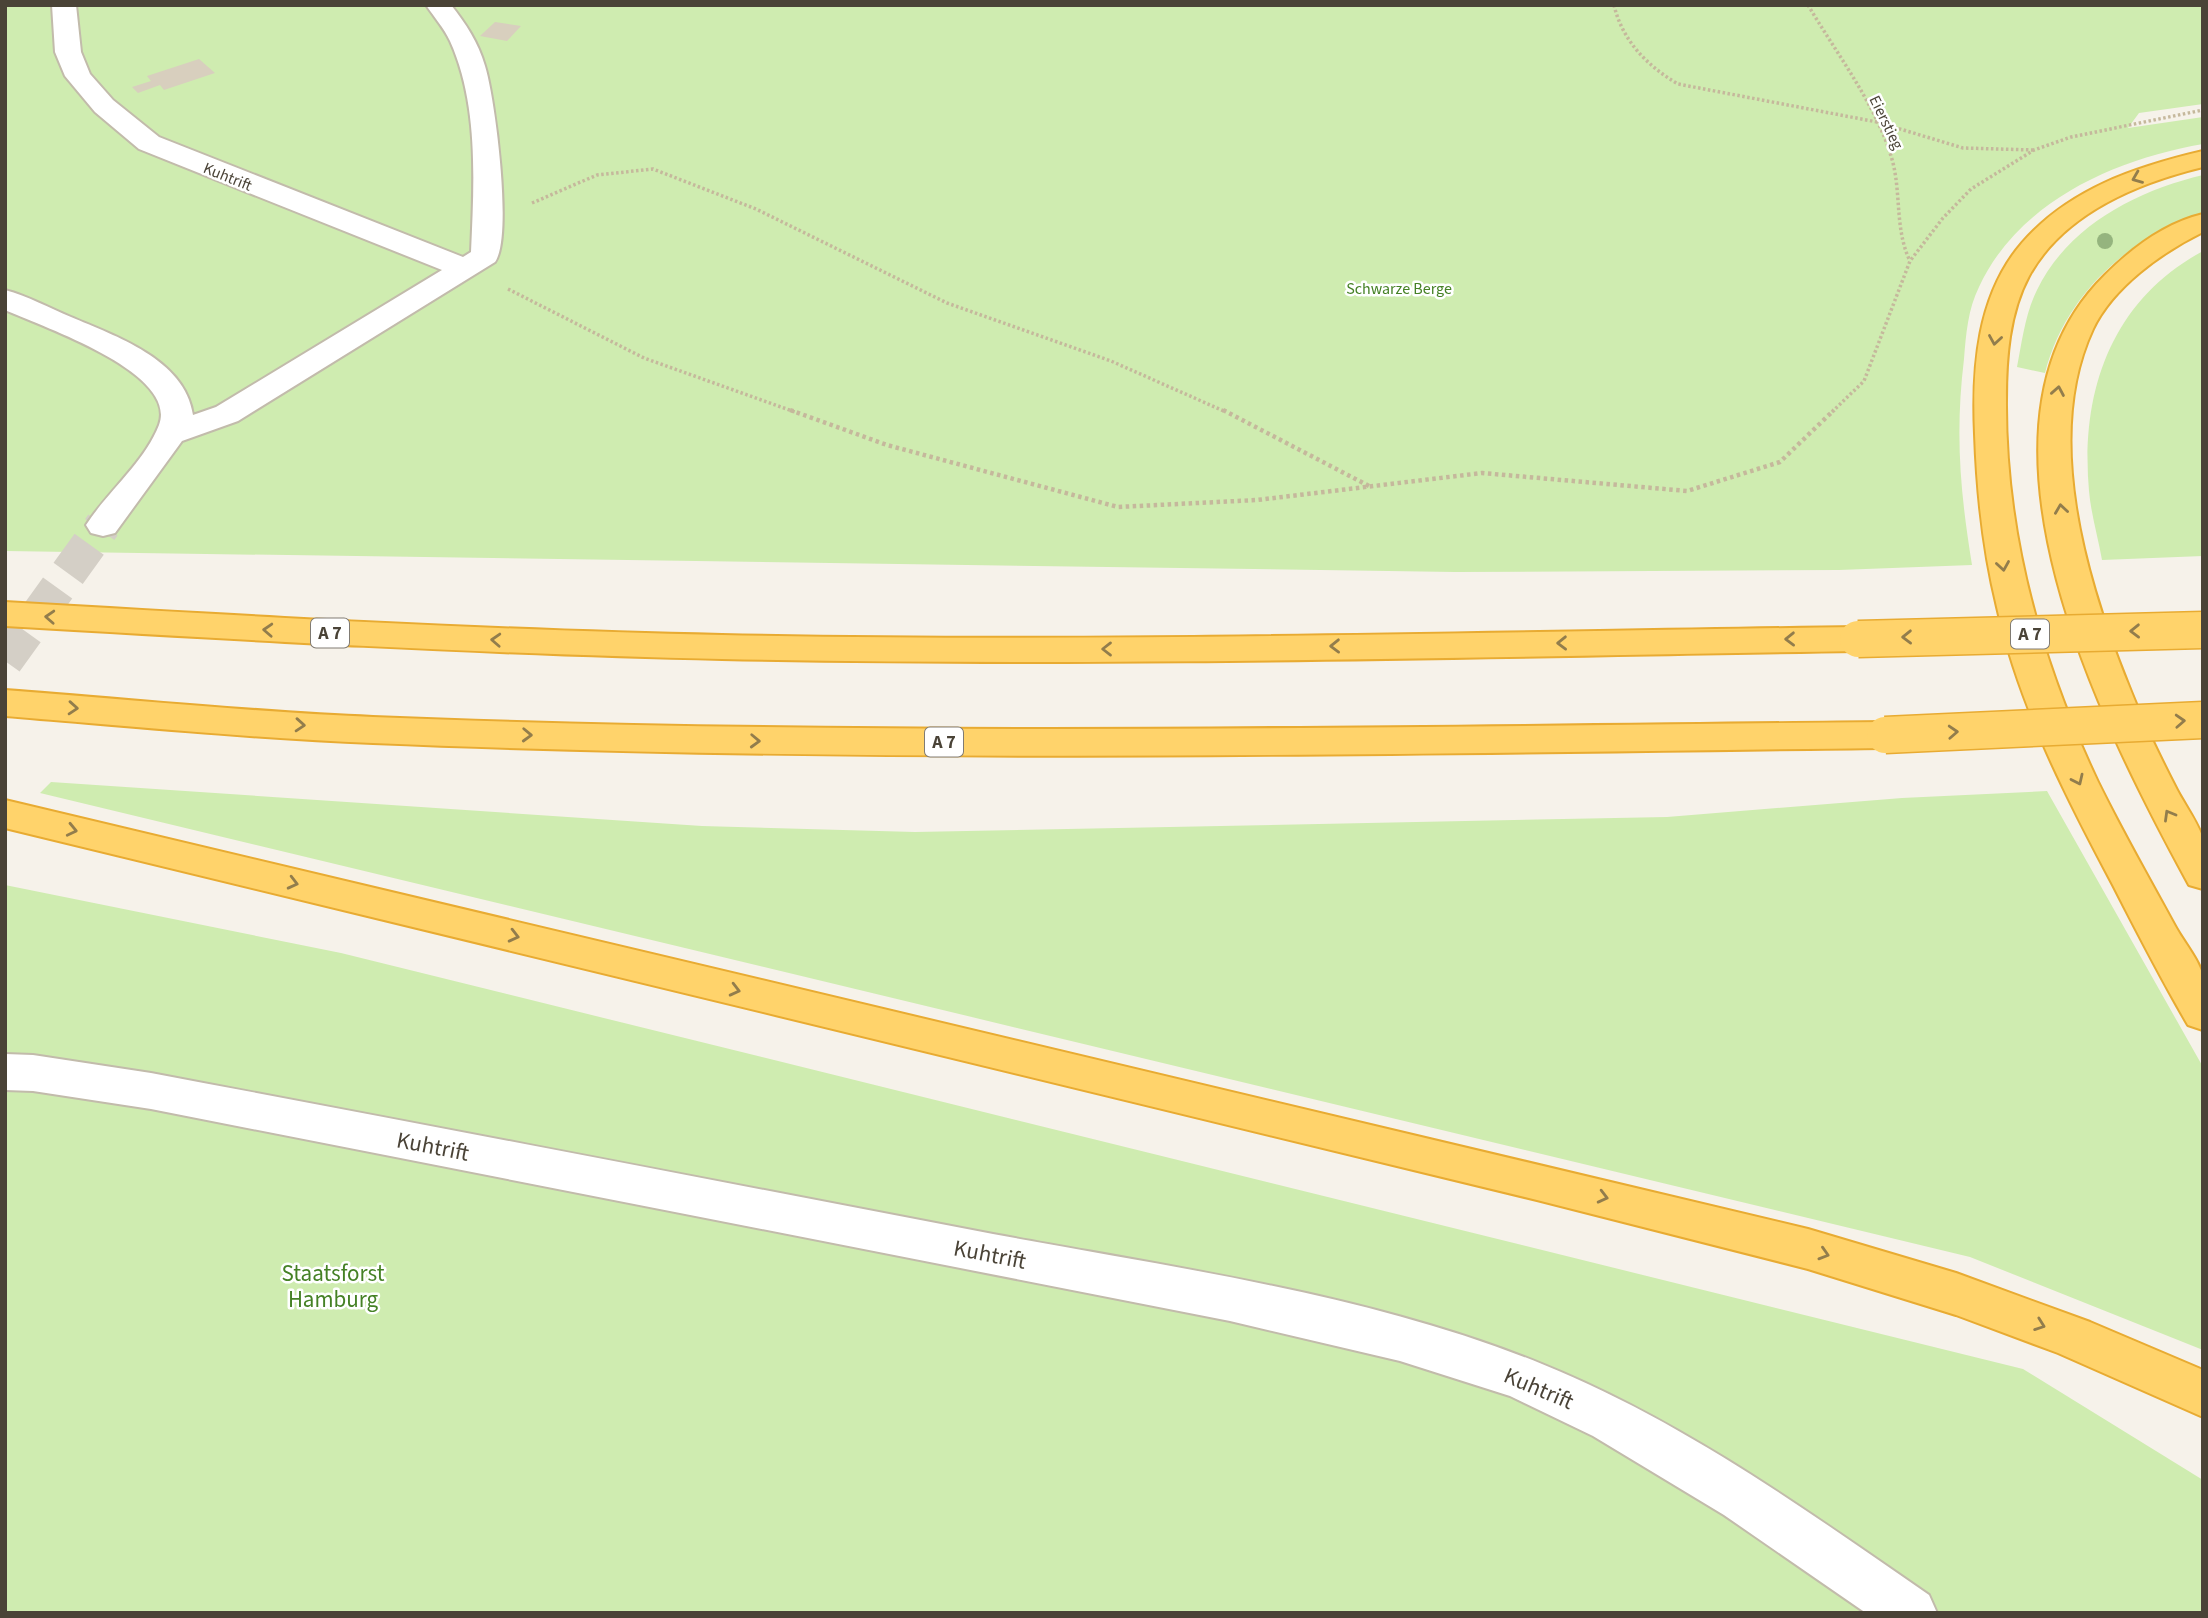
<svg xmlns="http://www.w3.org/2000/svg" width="2208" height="1618" font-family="'Source Sans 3',sans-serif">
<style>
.green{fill:#cfecb0}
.building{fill:#d8cfbe}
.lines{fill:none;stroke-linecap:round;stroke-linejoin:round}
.minor-tunnel{stroke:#d4cfc6;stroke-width:36;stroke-dasharray:36 18;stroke-linecap:butt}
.minor-casing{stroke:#c2bbab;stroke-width:4}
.highway-casing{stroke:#e8ab32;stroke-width:4}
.path-far1{stroke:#c5b89c;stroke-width:3.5;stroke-dasharray:2.5 2.5;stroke-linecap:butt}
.path{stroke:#c5b89c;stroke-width:4.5;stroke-dasharray:3.5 3.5;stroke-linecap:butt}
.minor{fill:#fff;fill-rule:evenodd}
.highway{fill:#ffd36b;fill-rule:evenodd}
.highway-bridge-casing{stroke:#e8ab32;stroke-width:39;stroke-linecap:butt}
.highway-bridge{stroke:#ffd36b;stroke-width:36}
.tree{fill:#95b47e}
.oneway{stroke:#927d4c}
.labels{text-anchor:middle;stroke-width:5;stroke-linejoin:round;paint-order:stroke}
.far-street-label{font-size:16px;fill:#4a4337;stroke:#fff}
.far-park-label{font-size:16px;fill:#458125;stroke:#fff}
.shield{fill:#fff;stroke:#807b73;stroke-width:2}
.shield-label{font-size:18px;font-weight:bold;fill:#4a4337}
.near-street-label{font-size:23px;fill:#4a4337;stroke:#fff}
.near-park-label{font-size:23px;fill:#458125;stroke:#fff}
</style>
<rect width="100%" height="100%" fill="#f6f2ea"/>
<g class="green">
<path d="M5 5H2203V104L2139 113 2128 128 2203 117V144C2115 159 2018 202 1979 287 1968 309 1966 334 1964 359 1955 433 1960 491 1972 565L1839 570 1455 572 5 551Z"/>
<path d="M2203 175V212C2128 238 2065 295 2045 373L2017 367C2022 342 2025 314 2037 290 2068 226 2136 191 2203 175Z"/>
<path d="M2203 251V556L2102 560C2098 537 2091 514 2089 491 2080 391 2112 300 2203 251Z"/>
<path d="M51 782 702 826 915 832 1667 817 1902 798 2047 791 2203 1067V1350L1970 1257 40 793Z"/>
<path d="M5 885 341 953 2023 1369 2203 1480V1613H5Z"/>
</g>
<g class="building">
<path d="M495 22 521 26 507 41 480 36Z"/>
<path d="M199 59 215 73 164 90 160 85 138 93 132 87 151 81 147 76Z"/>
</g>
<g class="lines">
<path class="minor-tunnel" d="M5 661 103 525"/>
<g class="minor-casing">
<g id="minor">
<path d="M52 5H76L81 52 90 74 113 100 159 137 463 257 471 252C474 183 479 105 450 41 444 28 434 17 426 5H451C466 24 478 42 485 66 495 98 513 237 495 262L238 421 182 441 115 533 103 536 91 533 86 525C108 491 144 463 159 425 179 372 40 326 5 310V290C28 296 49 308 71 317 115 336 185 359 193 415L216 407 442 270 139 149 95 112 65 76 55 52Z"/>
<path d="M5 1054 33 1055 151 1073C432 1126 712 1180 993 1234 1175 1268 1370 1294 1542 1364 1681 1420 1806 1510 1929 1595L1937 1613H1866L1724 1515 1593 1436 1510 1396 1400 1361 1230 1321 151 1109 33 1091 5 1090Z"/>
</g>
</g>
<g class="highway-casing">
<g id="highway">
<path d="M2203 151V167C2137 183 2063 214 2029 276 2009 313 2006 359 2006 400 2005 534 2041 662 2098 782 2122 831 2149 878 2175 926 2183 941 2200 961 2203 977 2206 993 2203 1013 2203 1030L2188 1025C2161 979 2137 932 2113 885 2066 797 2019 705 1997 607 1983 550 1977 493 1975 434 1972 368 1977 295 2022 243 2069 189 2135 167 2203 151Z"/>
<path d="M2203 214V232C2162 252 2113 287 2093 329 2043 436 2086 580 2128 684 2142 720 2159 755 2177 790 2185 805 2196 820 2202 836 2207 850 2203 874 2203 889L2189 885C2104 729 1949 428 2105 275 2132 248 2165 223 2203 214Z"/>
<path d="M5 602C244 616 483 630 722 635 1100 643 1479 632 1858 627L1871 630 1876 639 1871 648 1858 651C1479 657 1100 667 722 659 483 654 244 640 5 626Z"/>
<path d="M5 690C128 699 250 712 373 717 877 737 1381 727 1885 722L1898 726 1904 735 1898 744 1885 748C1381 754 877 764 373 743 250 738 128 726 5 716Z"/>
<path d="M5 800 1808 1229 1956 1273 2090 1322 2203 1370V1417L2058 1353 1956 1315 1808 1269 1537 1200 5 828Z"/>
</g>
</g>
<g class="path-far1">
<path d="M1614 5C1622 40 1647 66 1678 84L1877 122 1963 148 2034 150"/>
<path d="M1808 5C1835 51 1876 105 1891 156 1902 190 1894 228 1910 261"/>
<path d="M532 203 597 175 653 169 756 209 947 303 1111 361 1226 412"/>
<path d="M508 289 644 358 795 412"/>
<path d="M1832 412 1864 381 1910 261 1943 218 1971 189 2034 150 2071 137 2203 110"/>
</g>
<g class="path">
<path d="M790 410 887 445 1118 507 1257 500 1482 473 1687 491 1780 462 1834 410"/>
<path d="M1223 410 1369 486"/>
</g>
<use href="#minor" class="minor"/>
<use href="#highway" class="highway"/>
<g class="highway-bridge-casing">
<g id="highway-bridge">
<path d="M1858 639 2203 630"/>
<path d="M1885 735 2203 720"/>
</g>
</g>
<use href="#highway-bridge" class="highway-bridge"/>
</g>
<circle class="tree" cx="2105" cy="241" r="8"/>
<defs><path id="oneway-chevron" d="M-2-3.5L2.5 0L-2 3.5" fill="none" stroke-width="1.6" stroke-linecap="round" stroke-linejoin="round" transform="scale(1.75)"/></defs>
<g class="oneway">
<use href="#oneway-chevron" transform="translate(2137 178) rotate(158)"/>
<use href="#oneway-chevron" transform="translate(1995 340) rotate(99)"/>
<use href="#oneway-chevron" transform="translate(2058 391) rotate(-80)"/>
<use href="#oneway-chevron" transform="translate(2061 509) rotate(-98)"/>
<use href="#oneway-chevron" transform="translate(2003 566) rotate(81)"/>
<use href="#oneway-chevron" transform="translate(50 617) rotate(-177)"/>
<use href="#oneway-chevron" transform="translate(268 630) rotate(-177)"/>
<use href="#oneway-chevron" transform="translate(2135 631) rotate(179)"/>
<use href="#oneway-chevron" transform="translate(1907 637) rotate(179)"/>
<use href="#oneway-chevron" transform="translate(1790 639) rotate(179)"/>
<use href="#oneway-chevron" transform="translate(496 640) rotate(-177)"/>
<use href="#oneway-chevron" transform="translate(1562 643) rotate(179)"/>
<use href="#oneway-chevron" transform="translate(1335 646) rotate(179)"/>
<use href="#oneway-chevron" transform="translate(1107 649) rotate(-180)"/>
<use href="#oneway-chevron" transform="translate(73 708) rotate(4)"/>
<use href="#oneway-chevron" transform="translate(2180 721) rotate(-3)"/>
<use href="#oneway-chevron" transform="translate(300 725) rotate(4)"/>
<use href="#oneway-chevron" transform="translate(1953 732) rotate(-3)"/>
<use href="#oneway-chevron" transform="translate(527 735) rotate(2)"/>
<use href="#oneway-chevron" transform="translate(755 741) rotate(2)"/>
<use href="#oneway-chevron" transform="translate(2078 780) rotate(65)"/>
<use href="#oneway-chevron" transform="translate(2169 815) rotate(-120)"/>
<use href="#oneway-chevron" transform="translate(72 830) rotate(13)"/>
<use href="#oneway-chevron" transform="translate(293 883) rotate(14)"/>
<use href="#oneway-chevron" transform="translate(514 936) rotate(14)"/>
<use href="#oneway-chevron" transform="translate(735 990) rotate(14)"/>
<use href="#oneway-chevron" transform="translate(1603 1197) rotate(14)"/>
<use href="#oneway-chevron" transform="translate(1824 1254) rotate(17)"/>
<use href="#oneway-chevron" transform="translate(2040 1325) rotate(20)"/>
</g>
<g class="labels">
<g class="far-street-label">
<text transform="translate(1887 122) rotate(64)" y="6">Eierstieg</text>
<text transform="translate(228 176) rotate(22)" y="6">Kuhtrift</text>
</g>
<g class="far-park-label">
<text x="1399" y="294">Schwarze Berge</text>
</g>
<g class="shield">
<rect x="311" y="618.5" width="38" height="29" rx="5"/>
<rect x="2011" y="619.5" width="38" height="29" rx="5"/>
<rect x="925" y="727.5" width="38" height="29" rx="5"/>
</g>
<g class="shield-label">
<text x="330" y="639">A 7</text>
<text x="2030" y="640">A 7</text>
<text x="944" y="748">A 7</text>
</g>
<g class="near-street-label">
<text transform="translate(433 1146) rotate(11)" y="8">Kuhtrift</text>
<text transform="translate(990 1254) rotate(11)" y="8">Kuhtrift</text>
<text transform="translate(1539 1388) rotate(23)" y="8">Kuhtrift</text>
</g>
<g class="near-park-label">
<text x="333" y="1281">Staatsforst<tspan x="333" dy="26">Hamburg</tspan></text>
</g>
</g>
<rect width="2208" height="1618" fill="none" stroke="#4a4337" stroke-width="14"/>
</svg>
